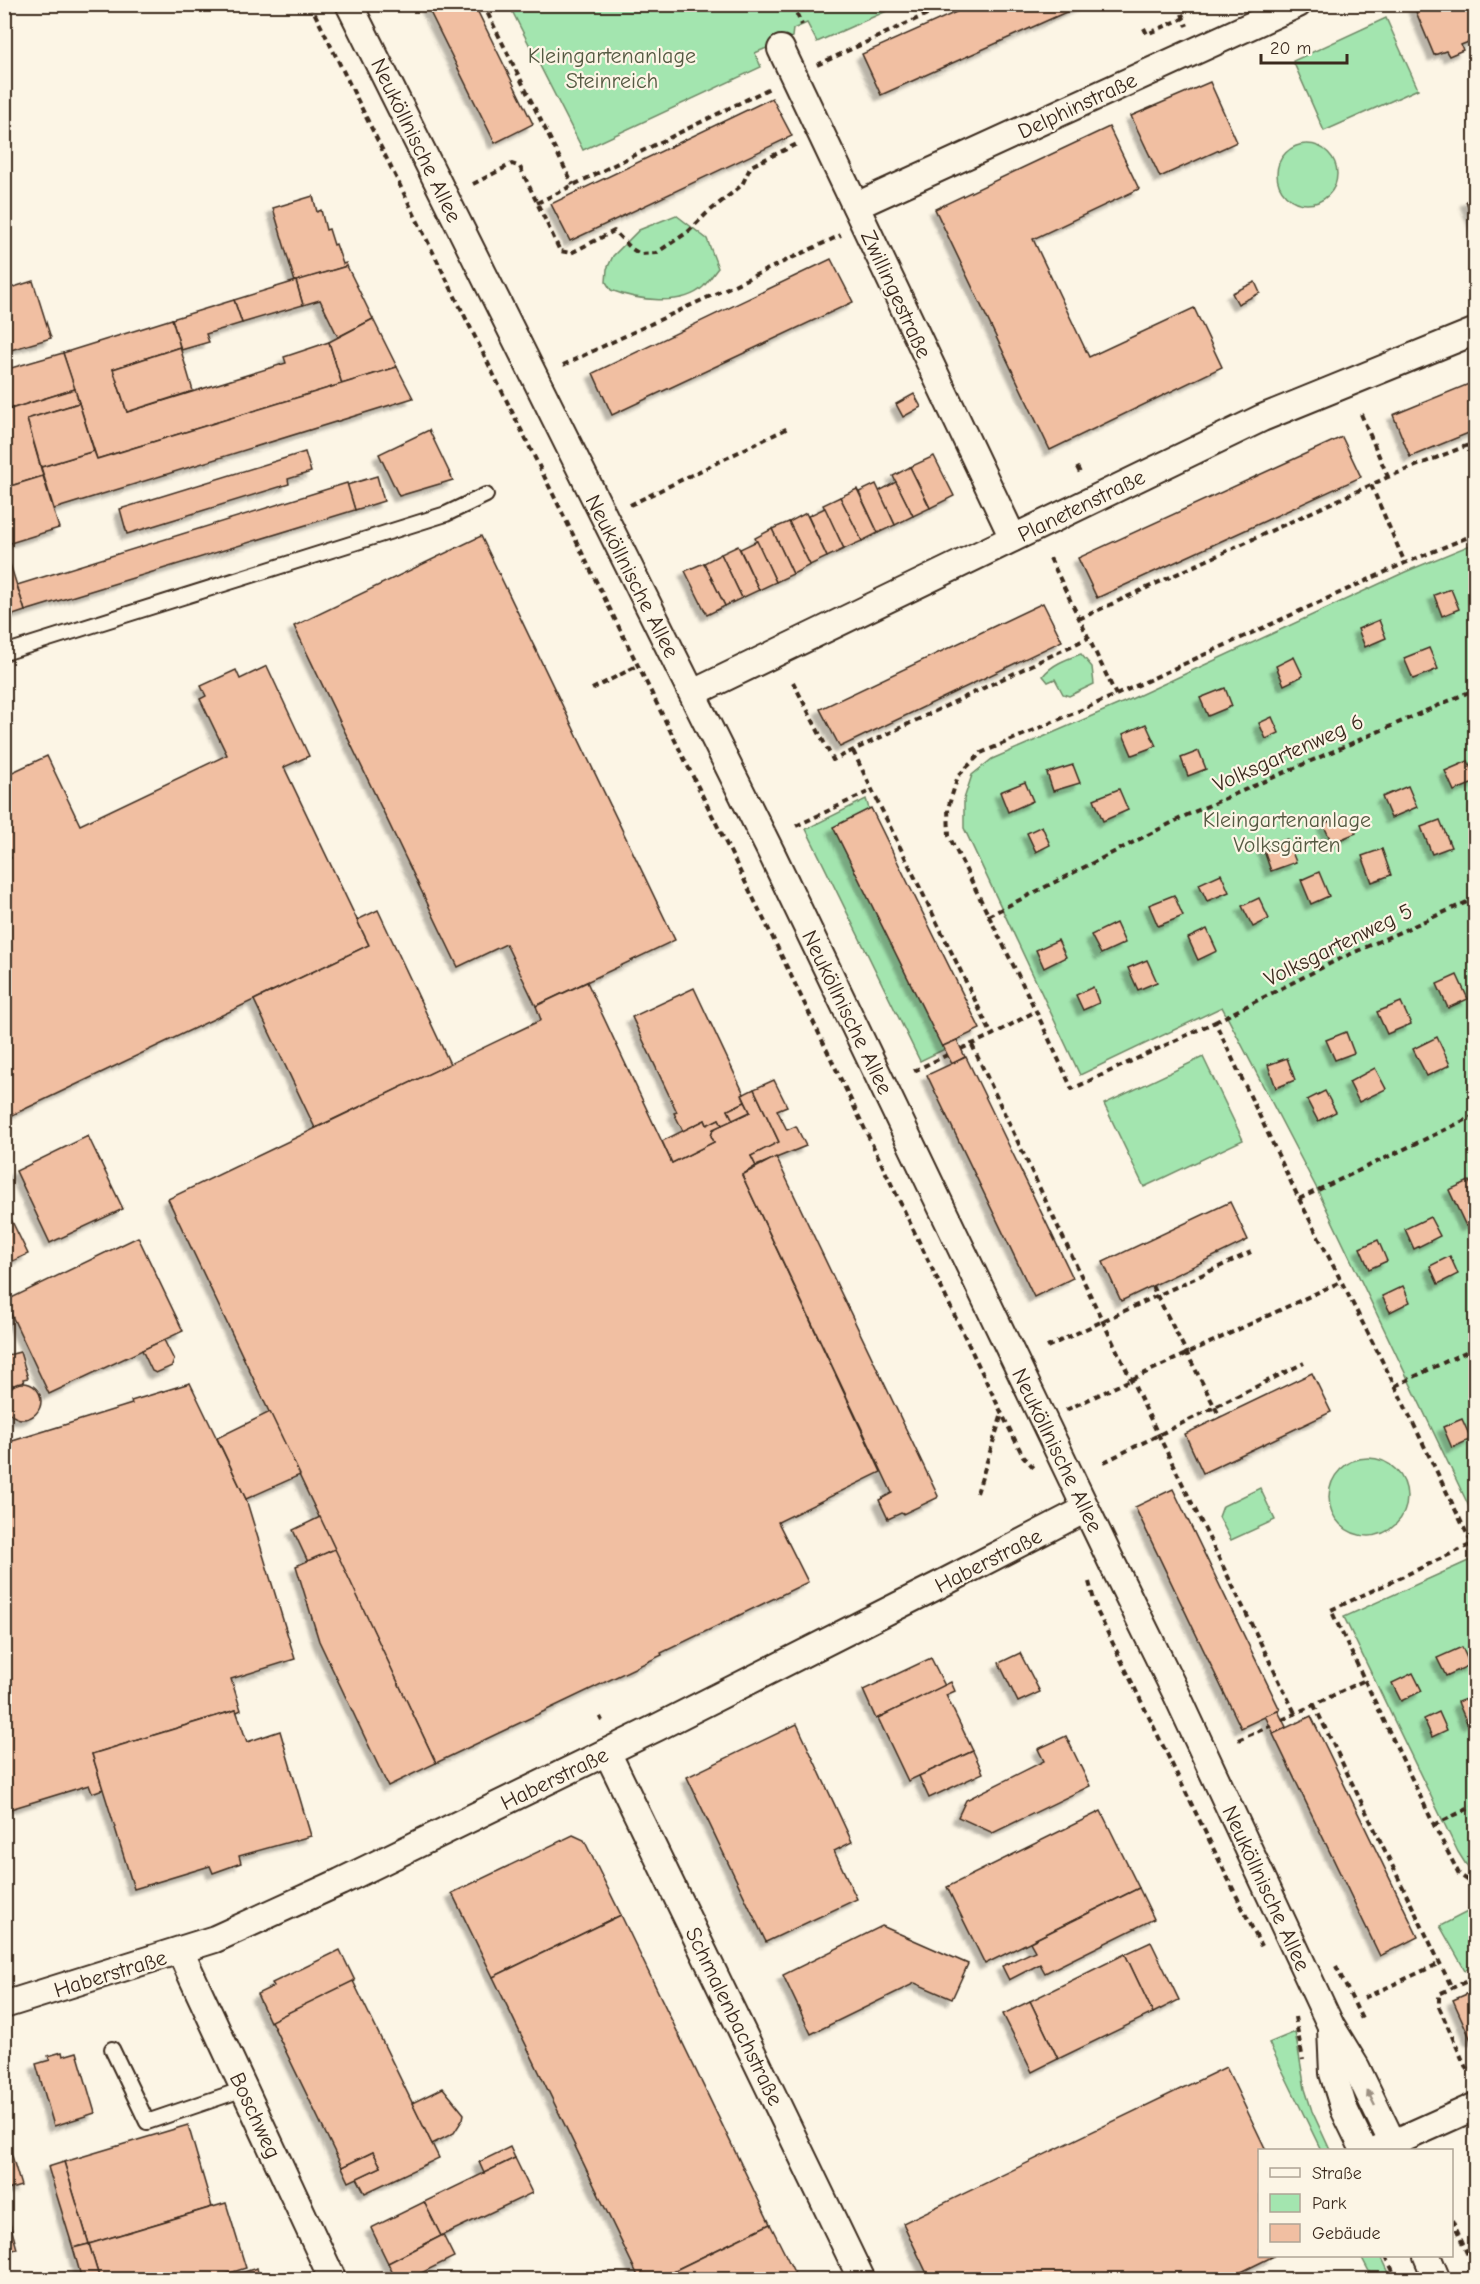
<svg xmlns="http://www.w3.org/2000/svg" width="1480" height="2284" font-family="'Comic Neue',sans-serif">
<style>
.green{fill:#a3e5af;stroke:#6f8866;stroke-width:1.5}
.building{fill:#f1bfa2;stroke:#3b2a1e;stroke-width:1.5;filter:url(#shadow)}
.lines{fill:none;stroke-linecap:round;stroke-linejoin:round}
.lane-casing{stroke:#3b2a1e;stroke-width:18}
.street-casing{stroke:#3b2a1e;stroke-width:30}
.path{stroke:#3b2a1e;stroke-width:4;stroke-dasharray:6 4.5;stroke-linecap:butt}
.lane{stroke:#fcf5e5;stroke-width:14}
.street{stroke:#fcf5e5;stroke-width:26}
.oneway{fill:#9c9082}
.labels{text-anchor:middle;stroke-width:4.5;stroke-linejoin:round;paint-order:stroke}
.park-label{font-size:22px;fill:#555942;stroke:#fcf5e5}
.street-label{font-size:22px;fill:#3b2a1e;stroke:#fcf5e5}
</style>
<defs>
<filter id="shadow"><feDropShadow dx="-5.5" dy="5.5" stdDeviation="1.5" flood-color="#0004"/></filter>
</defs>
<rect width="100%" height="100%" fill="#fcf5e5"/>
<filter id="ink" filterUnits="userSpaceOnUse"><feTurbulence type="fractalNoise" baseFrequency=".0167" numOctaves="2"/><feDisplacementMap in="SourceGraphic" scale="12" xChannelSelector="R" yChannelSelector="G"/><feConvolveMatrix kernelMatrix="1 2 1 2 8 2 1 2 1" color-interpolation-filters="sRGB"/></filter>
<g filter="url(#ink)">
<g class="green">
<path d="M509 5H900L817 42 807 23 793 29 792 37 755 53 761 67 583 150Z"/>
<path d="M1386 18 1418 89 1324 131 1293 61Z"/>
<circle cx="1307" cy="174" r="30"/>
<path d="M676 215 707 239 718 268C713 274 709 281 703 287 682 307 636 300 611 290L606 282 607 269 613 256 639 230Z"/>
<path d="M1475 543V1519L1317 1189 1222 1007 1080 1075 964 828V799L972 775 992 759 1129 700 1405 572Z"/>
<path d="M1081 654 1092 667 1094 684 1069 696 1063 694 1055 679 1048 682 1043 676C1052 664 1067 659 1081 654Z"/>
<path d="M866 799 942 1047 945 1049 920 1061 806 829Z"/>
<path d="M1203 1057 1243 1140 1144 1187 1104 1104Z"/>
<circle cx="1368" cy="1497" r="39"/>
<path d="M1260 1488 1275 1520 1231 1540 1219 1517 1223 1506Z"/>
<path d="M1475 1558V1874L1470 1871 1458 1852 1344 1617Z"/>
<path d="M1475 1908V1965L1465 1970 1440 1926Z"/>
<path d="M1295 2032 1305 2089 1312 2111 1330 2150H1321L1269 2043Z"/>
<path d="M1361 2256H1381L1391 2277 1386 2279H1373Z"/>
</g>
<g class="building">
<path d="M426 4H474L533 124 495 143Z"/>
<path d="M974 4H1084L881 95 862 54Z"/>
<path d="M1420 4H1476V39L1461 45 1463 50 1449 56 1446 51 1434 55 1414 7Z"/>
<path d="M1210 82 1237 142 1160 177 1131 116Z"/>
<path d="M772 98 792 136 570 241 551 204Z"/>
<path d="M1109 127 1139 189 1033 239 1089 357 1194 308 1222 367 1050 450 935 209Z"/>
<path d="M313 196 317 212 321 210 326 230 329 229 334 245 336 244 343 264 346 263 347 266 295 282 273 208Z"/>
<path d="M1476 197V226L1466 201Z"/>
<path d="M831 259 853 302 612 415 593 373Z"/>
<path d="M347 266 373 319 338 337 320 300 303 305 296 281Z"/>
<path d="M33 281 51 338 4 352V290Z"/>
<path d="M296 281 303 305 242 323 234 300Z"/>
<path d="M1255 282 1260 293 1238 304 1232 293Z"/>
<path d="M234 300 242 323 206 334 209 342 181 350 172 319Z"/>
<path d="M172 319 180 347 113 369 127 412 286 363 284 357 329 342 342 384 97 459 63 353Z"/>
<path d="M373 319 397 367 342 384 329 342Z"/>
<path d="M180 347 193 391 127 412 113 369Z"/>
<path d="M63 353 75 389 4 411V370Z"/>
<path d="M397 367 413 398 54 509 41 467 94 451 97 459Z"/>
<path d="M1476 381V430L1410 457 1393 415Z"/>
<path d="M75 389 79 403 27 419 43 476 4 488V411Z"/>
<path d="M914 394 921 407 903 417 896 404Z"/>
<path d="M79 403 94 451 41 467 27 419Z"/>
<path d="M429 430 453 480 399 496 379 454Z"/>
<path d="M1342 437 1361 477 1097 598 1078 558Z"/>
<path d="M305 452 311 472 288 479 289 484 127 534 120 509Z"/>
<path d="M934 456 954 496 930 508 910 467Z"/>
<path d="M910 467 930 508 913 516 893 476Z"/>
<path d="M43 476 59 528 4 545V488Z"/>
<path d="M377 476 384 501 355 510 347 485Z"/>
<path d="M896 482 913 516 895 525 879 491Z"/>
<path d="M347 483 355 510 25 611 17 585Z"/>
<path d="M876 484 895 525 878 533 859 492Z"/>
<path d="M857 489 878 533 862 541 840 497Z"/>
<path d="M840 497 862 541 844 549 823 505Z"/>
<path d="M825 508 844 549 827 557 808 516Z"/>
<path d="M806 513 827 557 810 565 789 522Z"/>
<path d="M789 522 810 565 793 574 772 529Z"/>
<path d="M772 529 793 574 776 582 755 538Z"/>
<path d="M481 536 675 940 536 1006 506 944 458 967 294 626Z"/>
<path d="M757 541 776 582 759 590 740 549Z"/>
<path d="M4 545 25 611 4 618Z"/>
<path d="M738 546 759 590 742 598 721 554Z"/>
<path d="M721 554 742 598 725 606 704 563Z"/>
<path d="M704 563 725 606 707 615 685 571Z"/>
<path d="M1451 589 1459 609 1442 616 1434 595Z"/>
<path d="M1043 603 1062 641 840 747 820 709Z"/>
<path d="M1379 620 1386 638 1365 647 1358 629Z"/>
<path d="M1429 648 1438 669 1413 679 1404 658Z"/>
<path d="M1294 657 1303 676 1284 685 1276 666Z"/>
<path d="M267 666 309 756 284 767 369 945 4 1119V862L11 858 4 844V776L47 756 80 825 227 755 200 699 206 696 201 686 236 670 240 679Z"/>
<path d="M1225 688 1232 706 1208 716 1200 698Z"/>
<path d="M1272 717 1279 733 1266 739 1259 723Z"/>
<path d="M1146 724 1156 746 1132 755 1123 734Z"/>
<path d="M1199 751 1206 769 1188 776 1181 758Z"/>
<path d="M1468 761 1476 782 1454 791 1445 771Z"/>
<path d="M1073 765 1080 783 1053 791 1047 773Z"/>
<path d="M1025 782 1033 801 1008 812 1000 792Z"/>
<path d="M1408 786 1417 807 1391 818 1382 797Z"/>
<path d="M1119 789 1128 810 1103 821 1094 799Z"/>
<path d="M871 808 980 1029 942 1047 833 827Z"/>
<path d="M1348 814 1356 833 1332 843 1323 824Z"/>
<path d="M1440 820 1451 847 1432 854 1421 827Z"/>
<path d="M1042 826 1050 845 1036 852 1027 833Z"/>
<path d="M1287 839 1296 862 1271 871 1263 848Z"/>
<path d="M1382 849 1391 875 1372 882 1362 856Z"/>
<path d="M1319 872 1329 896 1311 904 1301 880Z"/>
<path d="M1221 874 1229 892 1207 901 1199 884Z"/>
<path d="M1174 895 1183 916 1158 926 1149 905Z"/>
<path d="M1259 898 1269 919 1253 927 1242 906Z"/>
<path d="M378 910 450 1064 315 1128 254 1000 369 945 357 920Z"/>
<path d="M1116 923 1125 943 1101 954 1091 935Z"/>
<path d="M1207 929 1217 951 1198 960 1188 938Z"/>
<path d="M1058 940 1066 957 1044 968 1036 950Z"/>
<path d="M1147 960 1157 982 1138 990 1128 968Z"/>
<path d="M1457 975 1468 999 1448 1008 1437 984Z"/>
<path d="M587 982 672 1163 714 1142 711 1136 713 1129 750 1112 742 1095 754 1089 779 1142 751 1156 756 1166 742 1175 881 1472 778 1522 808 1582 661 1653 662 1655 436 1763 168 1199 541 1020 536 1006Z"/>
<path d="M1093 987 1099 1003 1083 1010 1076 995Z"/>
<path d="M694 988 744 1094 742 1095 745 1102 728 1110 733 1120 722 1125 719 1119 707 1125 705 1120 683 1131 674 1113 677 1112 632 1017Z"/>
<path d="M1401 1002 1411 1024 1387 1034 1377 1012Z"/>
<path d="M1346 1032 1354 1053 1335 1060 1326 1040Z"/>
<path d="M1437 1037 1450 1065 1427 1076 1413 1049Z"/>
<path d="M957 1040 965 1057 952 1064 943 1046Z"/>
<path d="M966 1057 1073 1278 1034 1297 927 1075Z"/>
<path d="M1287 1058 1295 1080 1276 1088 1268 1065Z"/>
<path d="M1375 1068 1386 1089 1359 1102 1349 1082Z"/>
<path d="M774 1080 787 1106 777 1110 787 1130 796 1126 806 1146 756 1166 751 1156 779 1142 754 1089Z"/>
<path d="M1325 1091 1336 1112 1318 1121 1307 1100Z"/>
<path d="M745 1102 750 1112 733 1120 728 1110Z"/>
<path d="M719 1119 722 1125 713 1129 711 1136 714 1142 672 1163 662 1141 705 1120 707 1125Z"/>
<path d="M88 1136 123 1209 50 1243 16 1171Z"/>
<path d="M776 1157 938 1496 937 1498 903 1514 901 1513 888 1519 879 1500 892 1493 742 1175Z"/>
<path d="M1469 1181 1476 1195V1222L1466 1226 1449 1190Z"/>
<path d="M1230 1202 1248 1240 1121 1301 1103 1262Z"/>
<path d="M4 1205 28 1254 4 1265Z"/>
<path d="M1430 1217 1440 1236 1414 1249 1405 1229Z"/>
<path d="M138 1237 183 1331 49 1394 5 1301Z"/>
<path d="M1378 1240 1387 1261 1369 1269 1360 1248Z"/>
<path d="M1450 1256 1458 1274 1438 1284 1430 1266Z"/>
<path d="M1403 1286 1410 1302 1390 1312 1382 1296Z"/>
<path d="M164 1340 174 1360 172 1366 156 1373 152 1371 142 1350Z"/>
<path d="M20 1352 28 1378 23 1379 24 1383 13 1385 10 1383 4 1365V1356Z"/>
<path d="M1312 1373 1331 1412 1203 1473 1185 1434Z"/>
<path d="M190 1383 246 1499 295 1659 231 1679 241 1710 237 1712 236 1710 92 1754 103 1789 92 1793 89 1785 4 1811V1428L9 1442 132 1404 131 1401Z"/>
<circle cx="23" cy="1401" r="18"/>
<path d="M270 1412 300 1475 246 1499 217 1438Z"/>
<path d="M1462 1419 1471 1439 1452 1448 1443 1427Z"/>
<path d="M1173 1489 1280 1710 1241 1728 1135 1507Z"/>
<path d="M320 1517 335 1549 308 1562 293 1530Z"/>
<path d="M335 1549 436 1763 388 1786 319 1641 296 1566Z"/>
<path d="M1462 1647 1470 1665 1446 1676 1437 1658Z"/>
<path d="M1020 1653 1040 1692 1018 1702 999 1663Z"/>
<path d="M931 1658 945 1686 876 1719 863 1690Z"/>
<path d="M1413 1673 1422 1691 1401 1701 1392 1683Z"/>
<path d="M951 1682 955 1691 946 1695 973 1751 908 1781 878 1718Z"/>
<path d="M1476 1695V1719L1467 1723 1458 1702Z"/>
<path d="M236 1710 247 1742 280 1731 311 1836 239 1856 241 1863 213 1873 210 1866 134 1889 92 1754Z"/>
<path d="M1278 1711 1286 1727 1274 1734 1265 1716Z"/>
<path d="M1439 1712 1447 1730 1432 1737 1424 1719Z"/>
<path d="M1311 1716 1418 1937 1380 1956 1273 1734Z"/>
<path d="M797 1724 852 1842 834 1851 857 1899 766 1942 687 1777Z"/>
<path d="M1066 1736 1090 1786 993 1833 958 1817 966 1800 1044 1761 1038 1749Z"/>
<path d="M973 1751 983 1773 929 1798 919 1776Z"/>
<path d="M1101 1811 1139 1888 985 1964 947 1887Z"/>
<path d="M573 1835 584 1840 621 1915 493 1977 452 1893Z"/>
<path d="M1139 1888 1154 1919 1045 1973 1040 1964 1009 1980 1002 1966 1035 1951 1030 1942Z"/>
<path d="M621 1915 770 2224 655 2280H640L493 1977Z"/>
<path d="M882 1926 968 1964 952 1999 915 1983 811 2034 783 1975Z"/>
<path d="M1151 1942 1179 2000 1153 2013 1125 1954Z"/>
<path d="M340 1950 355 1981 270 2022 257 1994 274 1986 272 1983Z"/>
<path d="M1125 1954 1153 2013 1058 2059 1030 2001Z"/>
<path d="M353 1981 439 2158 365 2193 357 2178 381 2167 373 2152 342 2167 271 2021Z"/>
<path d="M1476 1990V2038L1471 2040 1453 2000Z"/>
<path d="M1030 2001 1058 2059 1032 2072 1003 2014Z"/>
<path d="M62 2052 63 2056 77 2052 95 2113 54 2126 36 2064 50 2060 48 2056Z"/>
<path d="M1226 2067 1266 2150H1260V2256H1274L1225 2280H930L903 2223Z"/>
<path d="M443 2088 464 2114 463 2119 454 2133 432 2144 412 2103Z"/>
<path d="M188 2125 212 2207 89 2244 64 2162Z"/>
<path d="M4 2129 21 2186 4 2191Z"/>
<path d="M510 2147 515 2158 484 2173 479 2162Z"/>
<path d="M373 2152 381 2167 349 2182 342 2167Z"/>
<path d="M515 2158 532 2193 441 2236 424 2202Z"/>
<path d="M64 2162 89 2244 73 2248 48 2167Z"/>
<path d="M424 2202 441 2236 388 2263 371 2228Z"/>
<path d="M226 2203 246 2268 207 2280H100L89 2244Z"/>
<path d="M8 2216 17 2249 4 2252V2217Z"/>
<path d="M770 2224 798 2280H655Z"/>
<path d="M443 2235 454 2257 407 2280H396L388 2263Z"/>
<path d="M89 2244 100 2280H82L73 2248Z"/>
<path d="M257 2268 259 2277 249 2280H218Z"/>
</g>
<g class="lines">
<g class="lane-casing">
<g id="lane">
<path d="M4 653 446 514 486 495"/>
<path d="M112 2049 147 2122 244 2089"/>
</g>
</g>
<g class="street-casing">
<g id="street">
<path d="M349 4 771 852 1113 1565 1176 1693 1331 2026 1356 2067 1396 2150"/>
<path d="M781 49 1013 538"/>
<path d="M856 206 1298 4"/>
<path d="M693 693 1262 418 1476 331"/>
<path d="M607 1752 862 2280"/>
<path d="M180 1951 333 2280"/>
<path d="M4 2005 215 1939 340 1882 658 1727 937 1586 1086 1509"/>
<path d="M1331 2029 1333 2073 1344 2109 1364 2150"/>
<path d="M1378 2150 1476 2106"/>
<path d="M1427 2256 1437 2280"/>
</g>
</g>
<g class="path">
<path d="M310 4 771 934 1002 1414 1023 1456 1034 1468"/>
<path d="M483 4 573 185"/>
<path d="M792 4 802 25"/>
<path d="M1178 4 1187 26"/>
<path d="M1144 28 1147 34 1184 18"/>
<path d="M817 65 949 4"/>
<path d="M473 184 512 164 520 167 560 251 571 253 614 231 632 249 640 254 656 253 688 232 706 214 742 185 751 166 797 144"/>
<path d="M537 203 770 88"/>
<path d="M563 365 841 235"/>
<path d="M1361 414 1388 477"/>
<path d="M1077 467 1081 475"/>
<path d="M1371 485 1405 563"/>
<path d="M630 505 788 428"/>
<path d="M1476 534 1405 563 1116 695 981 753 958 776 948 808 949 836 1036 1011 1072 1089 1215 1022 1299 1199 1395 1386 1472 1544 1331 1610 1434 1825 1459 1874 1476 1886"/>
<path d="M1050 558 1116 695"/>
<path d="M1079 619 1388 477 1476 442"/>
<path d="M793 682 833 760 1088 638"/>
<path d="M592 689 637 666"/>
<path d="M853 751 992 1035"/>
<path d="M796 826 872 790"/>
<path d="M988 916 1187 815 1476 689"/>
<path d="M1215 1022 1335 961 1476 898"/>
<path d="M972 1045 1103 1322 1295 1713"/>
<path d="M961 1049 992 1035 1036 1011"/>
<path d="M914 1071 947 1055"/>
<path d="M1299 1199 1476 1115"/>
<path d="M1152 1286 1220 1417"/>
<path d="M1047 1347 1251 1252"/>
<path d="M1395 1386 1476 1347"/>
<path d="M1066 1410 1340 1282"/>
<path d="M1104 1462 1304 1363"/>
<path d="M977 1493 1002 1414"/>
<path d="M1089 1582 1097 1611 1261 1946"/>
<path d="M1314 1705 1452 1988"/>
<path d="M600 1717 602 1721"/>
<path d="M1282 1720 1365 1680"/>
<path d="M1238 1740 1270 1726"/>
<path d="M1434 1825 1476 1805"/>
<path d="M1336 1966 1363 2021"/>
<path d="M1364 1998 1440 1963"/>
<path d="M1295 2017 1303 2060"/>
<path d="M1467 2070 1439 2007V1994L1476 1977"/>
<path d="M1452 2220 1476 2273"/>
<path d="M1386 2256 1397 2280"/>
</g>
<use href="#lane" class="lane"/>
<use href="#street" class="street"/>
</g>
<defs><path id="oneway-solid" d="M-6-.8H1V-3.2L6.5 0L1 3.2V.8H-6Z" transform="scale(1.5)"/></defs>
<use class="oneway" href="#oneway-solid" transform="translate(1371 2098) rotate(-116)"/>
</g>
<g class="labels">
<g class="park-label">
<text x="612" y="63">Kleingartenanlage<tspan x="612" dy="25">Steinreich</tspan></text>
<text x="1287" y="827">Kleingartenanlage<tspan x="1287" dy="25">Volksgärten</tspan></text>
</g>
<g class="street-label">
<text transform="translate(1077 105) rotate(-25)" y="8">Delphinstraße</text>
<text transform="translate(417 140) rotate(64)" y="8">Neuköllnische Allee</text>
<text transform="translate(897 294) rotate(65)" y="8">Zwillingestraße</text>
<text transform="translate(1081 505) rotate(-26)" y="8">Planetenstraße</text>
<text transform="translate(633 576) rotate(63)" y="8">Neuköllnische Allee</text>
<text transform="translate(1288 752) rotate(-24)" y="8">Volksgartenweg 6</text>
<text transform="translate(1338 944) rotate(-26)" y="8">Volksgartenweg 5</text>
<text transform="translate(848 1012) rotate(64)" y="8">Neuköllnische Allee</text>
<text transform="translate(1058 1450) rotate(64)" y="8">Neuköllnische Allee</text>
<text transform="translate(988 1560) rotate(-27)" y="8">Haberstraße</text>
<text transform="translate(554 1778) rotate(-26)" y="8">Haberstraße</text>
<text transform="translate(1267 1888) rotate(65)" y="8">Neuköllnische Allee</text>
<text transform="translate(110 1973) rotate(-17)" y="8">Haberstraße</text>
<text transform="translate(735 2016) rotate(64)" y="8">Schmalenbachstraße</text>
<text transform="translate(256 2115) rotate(65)" y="8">Boschweg</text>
</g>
</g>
<rect width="1480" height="2284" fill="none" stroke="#fcf5e5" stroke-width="24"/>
<rect x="12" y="12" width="1456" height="2260" fill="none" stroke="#3b2a1e" stroke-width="2" filter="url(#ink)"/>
<rect x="1258" y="2149" width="195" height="108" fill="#fcf5e5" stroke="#afa495" stroke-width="1.5"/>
<rect x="1270" y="2168" width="30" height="9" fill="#fcf5e5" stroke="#afa495" stroke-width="1.5"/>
<text x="1312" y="2179" font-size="18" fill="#3b2a1e">Straße</text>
<rect x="1270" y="2194" width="30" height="18" fill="#a3e5af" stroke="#afa495" stroke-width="1.5"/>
<text x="1312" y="2209" font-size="18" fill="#3b2a1e">Park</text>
<rect x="1270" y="2224" width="30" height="18" fill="#f1bfa2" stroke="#afa495" stroke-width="1.5"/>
<text x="1312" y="2239" font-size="18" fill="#3b2a1e">Gebäude</text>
<path d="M1261 54v9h86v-9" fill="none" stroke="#3b2a1e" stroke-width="3"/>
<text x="1270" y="54" font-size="18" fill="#3b2a1e" stroke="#fcf5e5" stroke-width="4.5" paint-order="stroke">20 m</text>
</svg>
